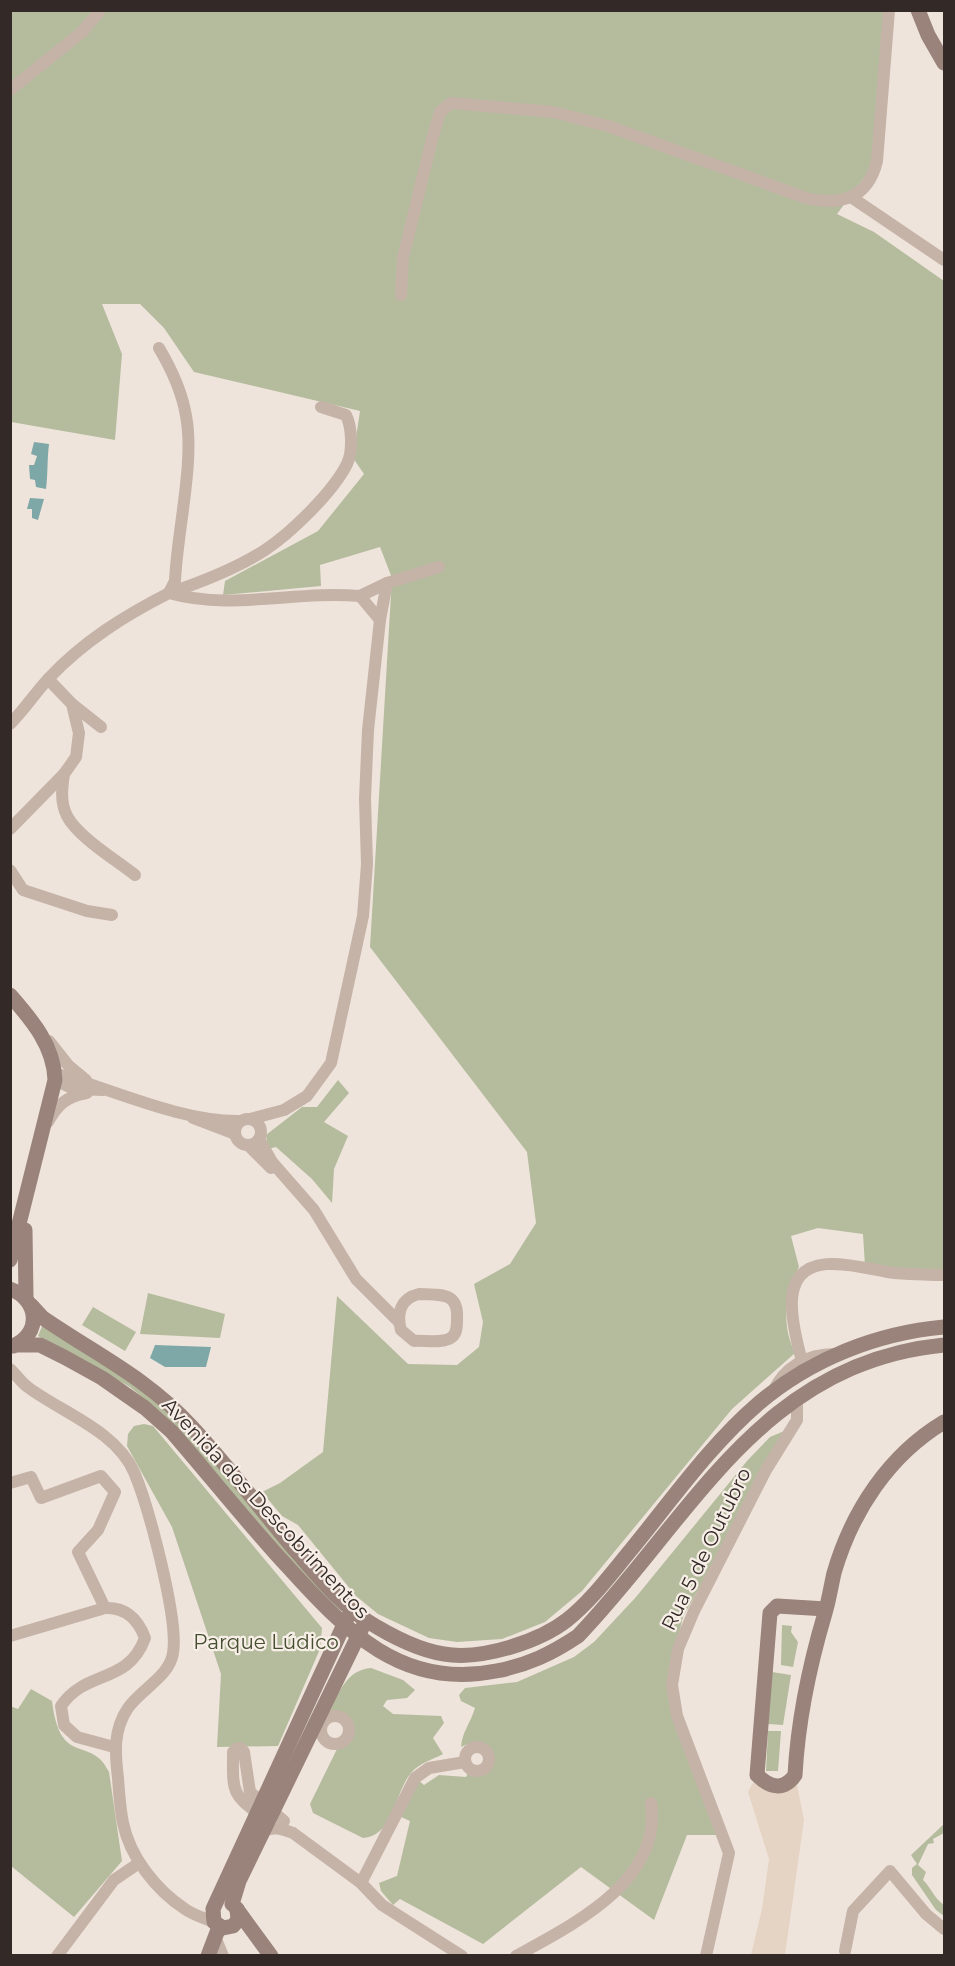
<svg xmlns="http://www.w3.org/2000/svg" width="955" height="1966" font-family="Montserrat,sans-serif">
<style>
.green{fill:#b4bc9d}
.plaza{fill:#e5d3c3}
.water{fill:#7da8a7}
.lines{fill:none;stroke-linecap:round;stroke-linejoin:round}
.street{stroke:#c5b3a8;stroke-width:12}
.secondary{stroke:#99837a;stroke-width:15}
.labels{text-anchor:middle;stroke-width:4.5;stroke-linejoin:round;paint-order:stroke}
.street-label{font-size:20px;fill:#332a27;stroke:#f7eee7}
.park-label{font-size:20px;fill:#454e2e;stroke:#f7eee7}
</style>
<rect width="100%" height="100%" fill="#efe4db"/>
<g class="green">
<path d="M10 11H884L872 167 837 214 874 232 944 281V1275L865 1266 863 1234 818 1228 791 1236 799 1267C785 1295 781 1324 795 1353L732 1409 582 1591 545 1622 502 1639 457 1642 429 1638 378 1614 356 1596 298 1525 282 1516 262 1492 280 1483 323 1452 337 1296 408 1364 457 1365 479 1347 483 1322 474 1284 510 1264 536 1223 527 1152 370 947 392 578 380 547 320 565 321 586 223 595 225 581 318 531 364 474 353 458 360 411 194 372 164 328 140 304H102L122 354 115 440 11 422Z"/>
<path d="M338 1080 349 1093 324 1122 348 1136 334 1169 332 1203 312 1179 276 1147 268 1149 266 1135 302 1107H317Z"/>
<path d="M148 1293 225 1314 220 1338 140 1334Z"/>
<path d="M93 1307 136 1332 125 1351 82 1325Z"/>
<path d="M43 1324 132 1381 177 1419 336 1603 343 1615 336 1611 164 1415 130 1387 38 1336Z"/>
<path d="M144 1424 153 1426 322 1628 320 1649 278 1746 217 1747 221 1674 172 1527 127 1446 128 1434 134 1426Z"/>
<path d="M789 1429 683 1617 669 1677 718 1835H687L654 1920 581 1867 483 1944 400 1899 393 1905 381 1891 379 1883 397 1876 410 1821 401 1817 418 1780 424 1785 439 1775 466 1777 468 1773 486 1772 492 1764V1754C485 1744 473 1740 461 1747 462 1732 471 1722 475 1708L461 1701 459 1695 465 1688 517 1682 574 1657 594 1642 636 1597 747 1461 770 1437Z"/>
<path d="M782 1625 792 1626 791 1632 798 1642 793 1667 781 1665Z"/>
<path d="M371 1668 403 1680 415 1690 407 1698 387 1700 383 1706 393 1714 441 1716 444 1723 433 1738 443 1754C432 1760 419 1763 411 1773 394 1793 394 1836 363 1838L313 1813 310 1804 337 1749 348 1744 354 1733 348 1717 329 1713C339 1693 346 1670 371 1668Z"/>
<path d="M772 1672 791 1675 783 1725 768 1724Z"/>
<path d="M31 1689 52 1701C60 1769 91 1734 109 1772L122 1861 74 1917 11 1866 10 1706 18 1709Z"/>
<path d="M768 1731H781L778 1771H766Z"/>
<path d="M944 1824V1833L933 1839 934 1843 928 1844 918 1865 926 1872 923 1880C932 1889 934 1898 944 1905V1916L936 1910 912 1875V1868L917 1864 911 1855Z"/>
</g>
<path class="plaza" d="M757 1775 766 1783 795 1775 804 1820 785 1955H751L762 1909 769 1859 748 1792Z"/>
<g class="water">
<path d="M34 442 49 444C47 460 48 475 46 489L36 487 35 480 30 479 29 465H34L37 456 31 454Z"/>
<path d="M30 498 44 499 38 520 32 518V509H27Z"/>
<path d="M155 1345 211 1347 206 1367H165L150 1358Z"/>
</g>
<g class="lines">
<g class="street">
<path d="M10 90 82 32 99 12 97 10"/>
<path d="M851 197 944 260"/>
<path d="M401 295 403 258 432 139 440 112 451 103 553 112 608 126 806 198C840 206 868 199 877 161L889 10"/>
<path d="M159 348C172 370 182 391 186 416 195 461 177 532 175 581L169 593"/>
<path d="M169 593C202 582 236 569 265 550 291 533 333 492 347 464 353 451 352 427 346 415L321 407"/>
<path d="M360 596 387 583"/>
<path d="M380 620 387 583 439 567"/>
<path d="M72 704 101 727"/>
<path d="M10 724C25 709 35 693 49 678 84 641 124 616 169 593 232 611 296 590 360 596L380 620 368 730 365 799 367 864 363 916 331 1063 307 1096 284 1110 250 1119"/>
<path d="M64 774C62 788 60 802 67 816 78 837 116 860 135 875"/>
<path d="M10 829 64 774 76 757 79 733 72 704 48 679"/>
<path d="M10 870 23 890 87 911 112 915"/>
<path d="M49 1041 68 1065 86 1080"/>
<path d="M103 1090 74 1089 55 1080 61 1075C116 1091 183 1122 240 1121"/>
<path d="M193 1118 235 1134"/>
<circle cx="248" cy="1132" r="13"/>
<path d="M48 1122C57 1105 67 1096 87 1093"/>
<path d="M259 1139 272 1162 314 1210 356 1279 398 1321"/>
<path d="M248 1145 271 1168"/>
<path d="M419 1294C442 1295 459 1292 457 1320 457 1326 457 1333 452 1337 444 1344 424 1340 414 1341L401 1330C396 1313 401 1298 419 1294Z"/>
<path d="M802 1361C797 1343 788 1306 794 1288 806 1247 866 1270 894 1273 910 1274 928 1275 944 1275"/>
<path d="M10 1369C17 1375 21 1383 29 1388 63 1413 116 1431 134 1472 148 1505 179 1619 173 1653 170 1676 140 1690 128 1708 113 1730 115 1753 118 1778 119 1793 120 1808 123 1823 130 1857 156 1890 185 1909 193 1915 204 1918 214 1922"/>
<path d="M773 1392C784 1367 807 1354 835 1354"/>
<path d="M10 1483 31 1477 41 1498 101 1476 115 1492 98 1530 78 1552 105 1608"/>
<path d="M10 1636 105 1608C126 1607 138 1619 145 1638 128 1685 86 1669 61 1706L64 1725 77 1737 114 1747"/>
<circle cx="335" cy="1730" r="14"/>
<circle cx="477" cy="1759" r="12"/>
<path d="M264 1817C230 1796 233 1789 233 1752L236 1749 241 1748 244 1752 250 1792 284 1821"/>
<path d="M264 1831C274 1826 282 1829 293 1833L361 1883 382 1905 462 1956"/>
<path d="M361 1883 415 1778 429 1768 465 1762"/>
<path d="M216 1939 223 1956"/>
<path d="M845 1951 853 1911 890 1871 926 1914 944 1929"/>
<path d="M57 1956 114 1880 139 1863"/>
<path d="M516 1956C572 1925 663 1881 651 1803"/>
<path d="M706 1956 729 1853 677 1716 672 1685 678 1649 694 1611 766 1470 797 1420V1406"/>
</g>
<g class="secondary">
<path d="M918 10 928 35 944 63"/>
<path d="M10 995C32 1020 54 1046 55 1080L10 1260"/>
<path d="M25 1230 26 1297"/>
<path d="M10 1289C39 1299 42 1334 13 1346"/>
<path d="M31 1305 43 1318C97 1355 147 1378 192 1427 226 1464 257 1504 289 1543 315 1573 342 1608 377 1627 399 1640 426 1653 452 1655 487 1658 540 1641 567 1620 591 1601 611 1574 630 1551 671 1501 710 1445 759 1403 811 1359 877 1333 944 1327"/>
<path d="M17 1345H40L64 1357 102 1378 145 1408 172 1432C211 1477 248 1524 288 1567 346 1631 402 1690 496 1671 528 1665 551 1654 578 1636 692 1517 760 1363 944 1345"/>
<path d="M826 1609 777 1606 770 1613 757 1775C770 1788 784 1791 795 1775 798 1719 809 1667 825 1613 829 1600 831 1586 834 1573 852 1511 889 1455 944 1422"/>
<path d="M232 1904 239 1881 362 1628"/>
<path d="M236 1908 271 1956"/>
<path d="M237 1909 238 1920 233 1926 223 1928 214 1922 213 1909 347 1618"/>
<path d="M208 1956 219 1927"/>
</g>
</g>
<g class="labels">
<g class="street-label">
<text transform="translate(266 1508) rotate(47)" y="7">Avenida dos Descobrimentos</text>
<text transform="translate(706 1549) rotate(-64)" y="7">Rua 5 de Outubro</text>
</g>
<g class="park-label">
<text x="266" y="1649">Parque Lúdico</text>
</g>
</g>
<rect width="955" height="1966" fill="none" stroke="#332a27" stroke-width="24"/>
</svg>
